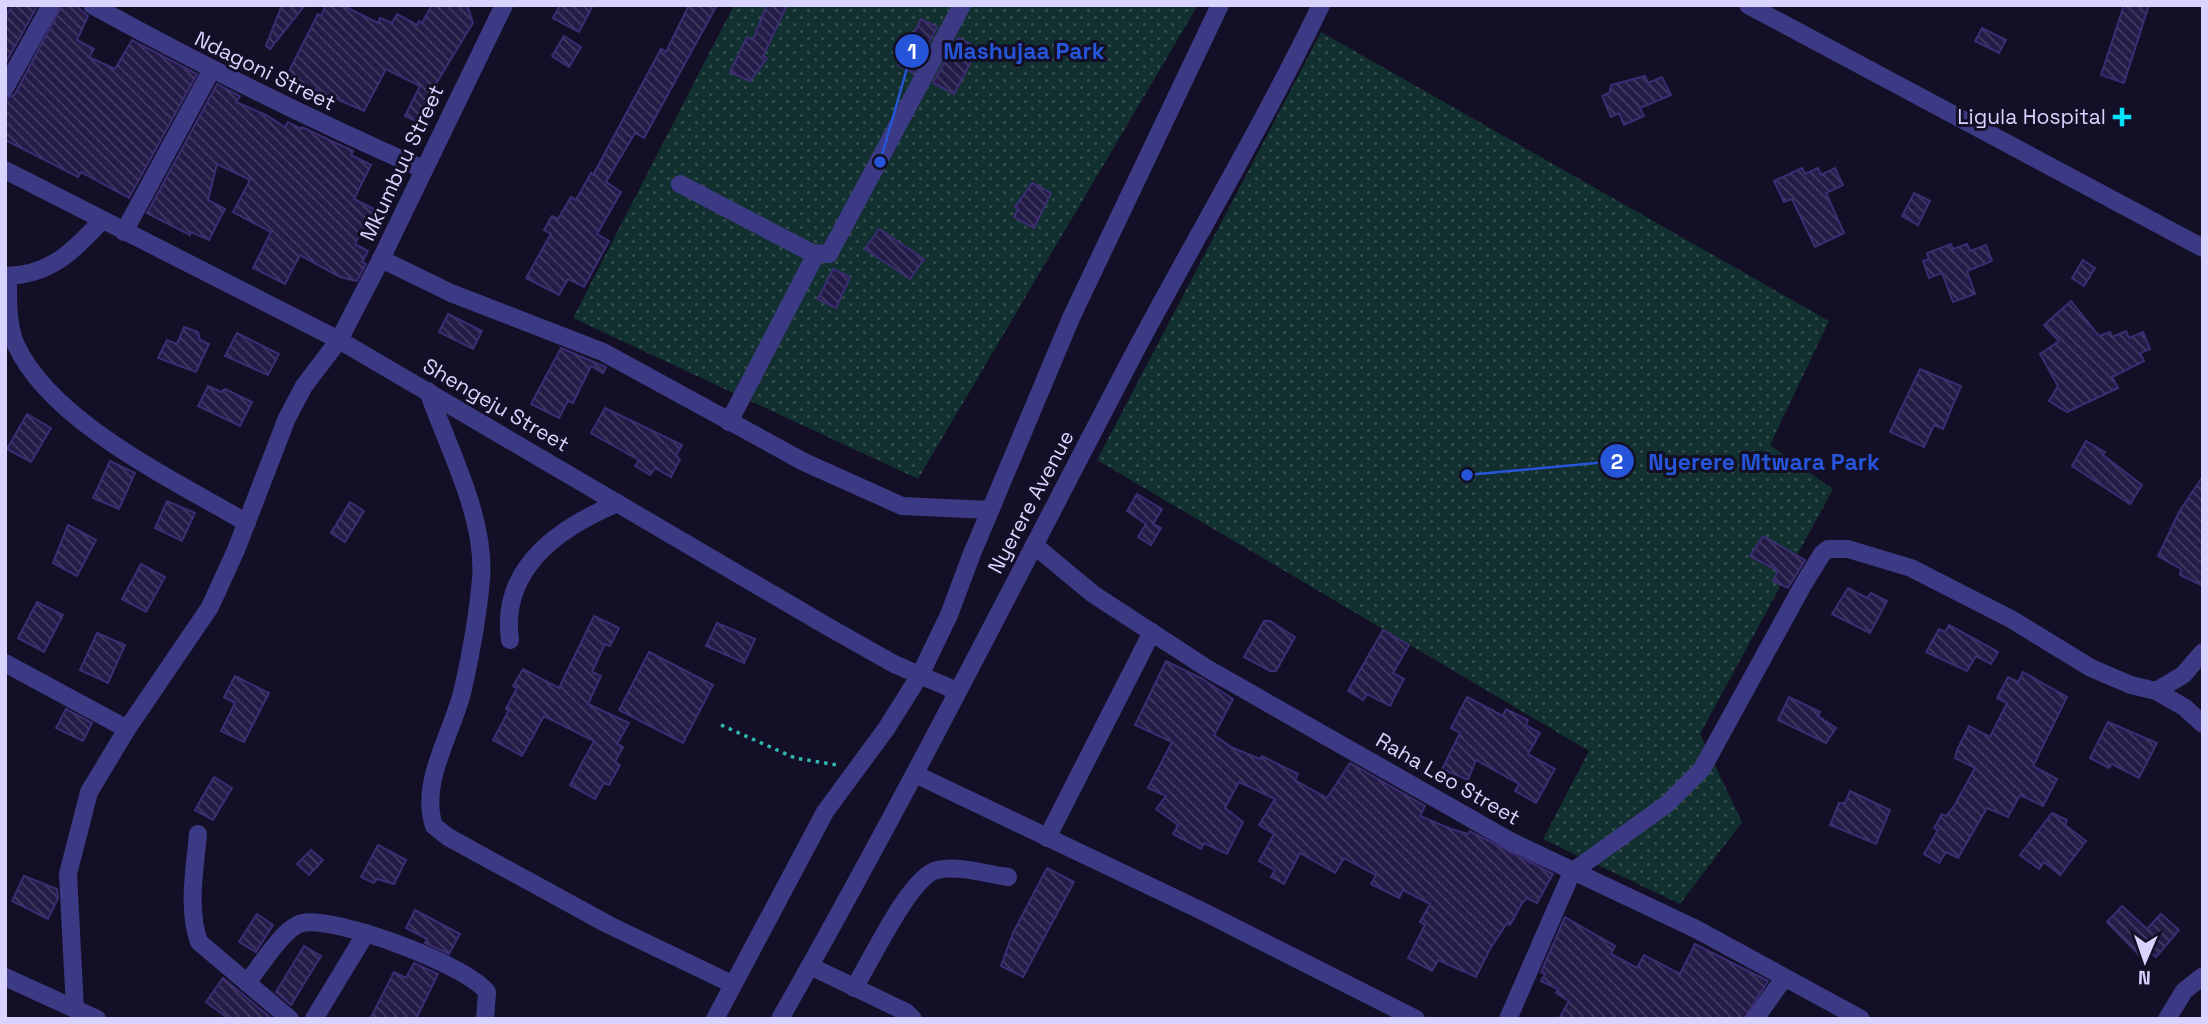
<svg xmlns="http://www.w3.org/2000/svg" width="2208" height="1024" font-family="'Space Grotesk',sans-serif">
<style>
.park{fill:url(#park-dots)}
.building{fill:url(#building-back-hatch);stroke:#3b2d73;stroke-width:2}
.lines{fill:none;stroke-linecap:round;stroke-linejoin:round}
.path{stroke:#2fb8b0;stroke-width:3.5;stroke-dasharray:3.5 5;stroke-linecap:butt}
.minor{stroke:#3d3a85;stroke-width:18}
.poi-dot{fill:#00e5ff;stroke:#130f26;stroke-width:2.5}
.labels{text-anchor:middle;stroke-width:6;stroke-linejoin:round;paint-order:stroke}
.street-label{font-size:21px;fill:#d9d4ff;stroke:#130f26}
.poi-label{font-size:21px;fill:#d9d4ff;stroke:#130f26;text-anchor:end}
.leader{fill:none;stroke:#2655da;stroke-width:2.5}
.callout-dot{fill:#2655da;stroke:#130f26;stroke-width:2.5}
.mark-label{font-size:21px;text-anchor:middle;font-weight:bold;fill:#fff}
.callout-label{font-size:23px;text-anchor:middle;font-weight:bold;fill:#2655da;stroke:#130f26;stroke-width:6;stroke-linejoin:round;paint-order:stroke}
</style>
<defs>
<pattern id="park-dots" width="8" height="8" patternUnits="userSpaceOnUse" patternTransform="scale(1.75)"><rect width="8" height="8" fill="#12302f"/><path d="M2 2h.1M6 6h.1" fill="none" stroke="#344d4e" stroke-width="1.8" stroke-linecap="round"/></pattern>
<pattern id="building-back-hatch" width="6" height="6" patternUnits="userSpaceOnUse" patternTransform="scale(1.75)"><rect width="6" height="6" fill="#241b47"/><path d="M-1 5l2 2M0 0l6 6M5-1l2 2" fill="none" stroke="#433b63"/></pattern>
</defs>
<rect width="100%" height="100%" fill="#130f26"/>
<g class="park">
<path d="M734 5H1198L918 479 573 318Z"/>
<path d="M1321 32 1829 321 1770 445 1833 489 1700 734 1742 822 1680 904 1543 839 1589 751 1097 460Z"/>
</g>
<g class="building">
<path d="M12 5H38L5 64V18Z"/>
<path d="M62 5H75L88 16 77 40 94 49 89 57 115 69 132 40 197 74 129 198 81 172 78 177 5 140V99L15 94Z"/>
<path d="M282 5H305L270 49 266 46Z"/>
<path d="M326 5H342L378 23 380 18 392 23 397 14 417 25 419 21 422 23 432 5H467L473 23 437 82 418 122 405 116 420 86 386 69 364 111 286 77 318 14 321 16Z"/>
<path d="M560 5H593L579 32 553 18Z"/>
<path d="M689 5H717L644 138 635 133 606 182 621 192 597 234 609 241 584 287 568 279 559 295 526 278 551 234 544 230 552 216 558 219 571 197 576 200 591 173 593 175 661 49 666 52Z"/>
<path d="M767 5H787L763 56 767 58 750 81 730 72 747 37 753 40Z"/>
<path d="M2124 5H2149L2124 83 2101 75Z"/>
<path d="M921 19 937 27 913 73 898 65Z"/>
<path d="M1982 28 2006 40 1999 53 1975 41Z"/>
<path d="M564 36 581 47 569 67 552 56Z"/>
<path d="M958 38 978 48 954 94 933 83Z"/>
<path d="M1645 76 1648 83 1662 77 1671 95 1640 108 1644 116 1624 125 1619 113 1611 117 1602 96 1610 92 1611 85Z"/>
<path d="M217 84 240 96 236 102 266 115 285 127 288 122 301 129 302 127 353 151 351 155 371 165 354 199 374 209 355 244 368 251 362 262 366 264 357 281 340 277 300 255 285 284 253 268 271 232 233 212 250 180 217 164 208 200 225 209 209 240 191 232 190 235 147 213Z"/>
<path d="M1802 168 1805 174 1818 168 1821 175 1835 168 1843 185 1826 193 1844 233 1815 247 1792 199 1784 202 1774 181Z"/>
<path d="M1032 183 1051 193 1034 228 1014 217 1018 209 1015 207Z"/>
<path d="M1914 193 1930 201 1918 225 1902 216Z"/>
<path d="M879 229 924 259 910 279 865 249Z"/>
<path d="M1951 244 1953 249 1967 244 1970 251 1986 245 1992 261 1967 271 1975 294 1953 302 1942 273 1929 278 1923 261 1929 259 1927 253Z"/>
<path d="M2083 260 2095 268 2084 286 2072 278Z"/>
<path d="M833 269 850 277 836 308 818 299Z"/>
<path d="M2071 301 2099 336 2110 332 2112 337 2126 331 2129 338 2143 332 2150 349 2140 353 2144 361 2112 377 2118 388 2067 412 2049 401 2058 386 2040 354 2059 341 2044 325Z"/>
<path d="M448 314 482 331 473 349 439 332Z"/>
<path d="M184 327 198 332 200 340 209 344 196 372 158 358 167 340 177 344Z"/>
<path d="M237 333 279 354 268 375 225 356Z"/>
<path d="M561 348 606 367 603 373 591 366 573 403 568 401 559 418 531 404Z"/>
<path d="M1920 369 1961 386 1943 429 1934 425 1924 447 1890 432Z"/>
<path d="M208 386 221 392 225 389 252 402 240 426 198 406Z"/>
<path d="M605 408 682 445 676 456 680 459 671 477 655 468 650 475 635 466 639 460 591 433Z"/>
<path d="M27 414 51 428 31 462 7 449Z"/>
<path d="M2086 441 2105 452 2103 455 2142 485 2130 504 2072 466Z"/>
<path d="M110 461 135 473 119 509 93 498Z"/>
<path d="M2203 476V586L2180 575 2181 569 2158 556 2179 512Z"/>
<path d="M1137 494 1162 509 1153 524 1161 528 1151 545 1138 537 1146 524 1127 511Z"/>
<path d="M167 501 195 513 182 541 155 528Z"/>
<path d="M350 502 364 511 345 542 331 533Z"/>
<path d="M68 525 96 540 77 576 53 563Z"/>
<path d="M1763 536 1805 560 1788 588 1773 581 1778 571 1750 556Z"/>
<path d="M141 564 165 577 146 612 122 599Z"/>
<path d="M1848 588 1867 598 1871 593 1887 601 1870 633 1832 614Z"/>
<path d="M37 602 63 615 44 652 18 638Z"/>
<path d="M594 616 619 628 610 646 605 644 592 672 601 676 588 704 629 723 617 744 623 747 615 762 620 765 609 785 604 783 595 799 570 785 594 741 544 716 522 756 493 740 509 710 506 709 517 688 513 686 523 669 559 688Z"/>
<path d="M1264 621H1270L1295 637 1276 671H1270L1244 657Z"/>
<path d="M717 623 755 639 744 663 706 646Z"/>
<path d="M1949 625 1998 652 1991 664 1976 656 1967 671 1926 652 1939 629 1945 632Z"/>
<path d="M1383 630 1409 645 1393 673 1404 679 1390 706 1367 694 1363 700 1348 691Z"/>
<path d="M97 633 125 645 108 683 80 670Z"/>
<path d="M649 652 713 685 683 743 619 710Z"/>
<path d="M1166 661 1201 678 1233 699 1214 735 1233 748 1260 759 1262 756 1298 774 1295 780 1327 798 1350 763 1425 806 1420 816 1451 829 1468 834 1470 831 1553 874 1537 903 1527 898 1522 903 1510 925 1507 923 1490 949 1476 977 1438 960 1432 971 1408 958 1425 925 1420 922 1430 904 1403 890 1399 898 1371 884 1376 875 1344 858 1335 873 1300 853 1284 884 1271 877 1275 870 1259 861 1274 834 1259 825 1275 799 1239 782 1225 808 1243 822 1227 854 1204 843 1201 849 1173 834 1178 825 1156 809 1166 796 1148 788 1172 742 1135 725Z"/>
<path d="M2023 672 2067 697 2033 766 2057 779 2043 806 2020 795 2008 817 1987 808 1958 858 1946 852 1939 863 1924 854 1938 830 1934 828 1942 814 1946 816 1953 808 1975 768 1955 758 1957 750 1969 726 1990 737 2007 703 1997 698 2008 677 2018 682Z"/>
<path d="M235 676 269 693 244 742 221 731 235 703 224 697Z"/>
<path d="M1467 697 1503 716 1506 709 1528 720 1526 725 1540 733 1528 754 1555 769 1536 803 1515 791 1519 784 1476 760 1468 780 1442 769 1460 733 1451 728Z"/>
<path d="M1789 697 1820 712 1818 716 1836 728 1826 743 1778 720Z"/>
<path d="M66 709 92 723 83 741 56 728Z"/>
<path d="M2108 722 2157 743 2139 778 2112 764 2109 768 2090 758Z"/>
<path d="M214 777 232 788 213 820 195 810Z"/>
<path d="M1850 791 1890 810 1876 844 1830 825 1839 803H1845Z"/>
<path d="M2052 813 2067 820 2065 825 2086 841 2060 875 2044 862 2039 869 2020 855Z"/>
<path d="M378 845 406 860 394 884 377 879 374 883 361 877Z"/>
<path d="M311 850 323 860 309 875 297 864Z"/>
<path d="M1047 868 1074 882 1023 977 1001 966 1013 933Z"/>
<path d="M24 876 57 889 58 898 48 919 12 901Z"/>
<path d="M2122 906 2147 929 2161 914 2179 930 2156 957 2147 949 2140 956 2107 922Z"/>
<path d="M415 910 460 934 449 954 425 943 427 939 406 928Z"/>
<path d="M257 914 273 925 256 952 239 942Z"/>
<path d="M1565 917 1615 946 1611 954 1637 968 1644 955 1680 974 1695 944 1768 981 1744 1019H1559L1569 1001 1556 993 1558 989 1541 981 1545 974 1541 972Z"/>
<path d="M304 946 321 956 291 1005 276 992Z"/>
<path d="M414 963 438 974 416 1019H370L394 972 406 978Z"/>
<path d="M223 978 240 992 272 1019H229L206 1002Z"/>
</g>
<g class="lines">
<path class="path" d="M721 725 795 758 837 765"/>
<g class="minor">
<path d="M92 5C201 65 309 119 423 169"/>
<path d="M1748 5 2203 248"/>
<path d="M5 88 51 5"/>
<path d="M5 170 339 340 825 625 894 664 957 691"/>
<path d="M680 184 812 253 829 254 962 5"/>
<path d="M124 232 211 71"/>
<path d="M381 259 451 293 603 352 804 462 902 506 990 510"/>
<path d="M5 276C49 276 74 251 102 220"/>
<path d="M8 277C8 299 7 324 16 345 52 423 176 481 247 523"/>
<path d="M428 391C448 448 486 518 481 579 478 615 471 653 463 689 453 733 419 781 434 826L448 837 609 925 732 984"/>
<path d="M729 422 816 254"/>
<path d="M1034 545 1093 594 1208 669 1512 842 1696 929 1861 1019"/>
<path d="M510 640C500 568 560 527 618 503"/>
<path d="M5 663 127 729"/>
<path d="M2156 691 2183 675 2203 652"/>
<path d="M915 774 1202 911 1416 1019"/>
<path d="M198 834C195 869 187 908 199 942L290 1019"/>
<path d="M1047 838 1152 632"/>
<path d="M810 966 906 1012 913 1019"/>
<path d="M5 977 97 1019"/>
<path d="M247 983C259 968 284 927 302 923 336 916 467 965 487 992L485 1019"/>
<path d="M854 988C870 963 910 876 937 870 959 865 986 874 1008 877"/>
<path d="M75 1009 68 874 89 792 127 729 210 607 236 550 287 418 304 386 339 340 381 259 504 5"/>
<path d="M314 1019 366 933"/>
<path d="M715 1019 825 812 886 729 920 675 949 615 971 556 1071 318 1220 5"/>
<path d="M780 1019C903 803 1015 581 1130 361 1193 242 1262 127 1321 5"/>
<path d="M1508 1019 1572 872 1667 804 1702 769 1803 585 1822 554 1828 549H1848L1911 568 2011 619 2091 668 2131 685 2156 691 2184 707 2203 724"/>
<path d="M1755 1019 1784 978"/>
<path d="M2167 1019 2184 991 2203 976"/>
</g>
</g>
<path class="poi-dot" d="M2118.5 106.5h7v7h7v7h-7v7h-7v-7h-7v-7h7z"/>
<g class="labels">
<g class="street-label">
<text transform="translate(265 71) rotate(26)" y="7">Ndagoni Street</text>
<text transform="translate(402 163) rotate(-65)" y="7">Mkumbuu Street</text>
<text transform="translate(496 405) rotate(30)" y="7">Shengeju Street</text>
<text transform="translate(1031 502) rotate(-62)" y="7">Nyerere Avenue</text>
<text transform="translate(1448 779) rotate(30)" y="7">Raha Leo Street</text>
</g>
<g class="poi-label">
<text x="2106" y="124">Ligula Hospital</text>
</g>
</g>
<path class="leader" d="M880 162L912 51M1467 475L1617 461"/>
<g class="callout-dot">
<circle cx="880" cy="162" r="7"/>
<circle cx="1467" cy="475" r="7"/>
<circle cx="912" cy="51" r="18"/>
<circle cx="1617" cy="461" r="18"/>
</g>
<g class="mark-label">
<text x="912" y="59">1</text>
<text x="1617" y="469">2</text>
</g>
<g class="callout-label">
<text x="1024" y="59">Mashujaa Park</text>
<text x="1764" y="470">Nyerere Mtwara Park</text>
</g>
<rect width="2208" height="1024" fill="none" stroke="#d9d4ff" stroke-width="14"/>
<g transform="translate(2145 961) rotate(182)" stroke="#130f26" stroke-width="5" paint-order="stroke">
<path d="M0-5L12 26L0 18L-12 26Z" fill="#d9d4ff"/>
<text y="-10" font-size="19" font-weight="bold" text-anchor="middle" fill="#d9d4ff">N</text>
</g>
</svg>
